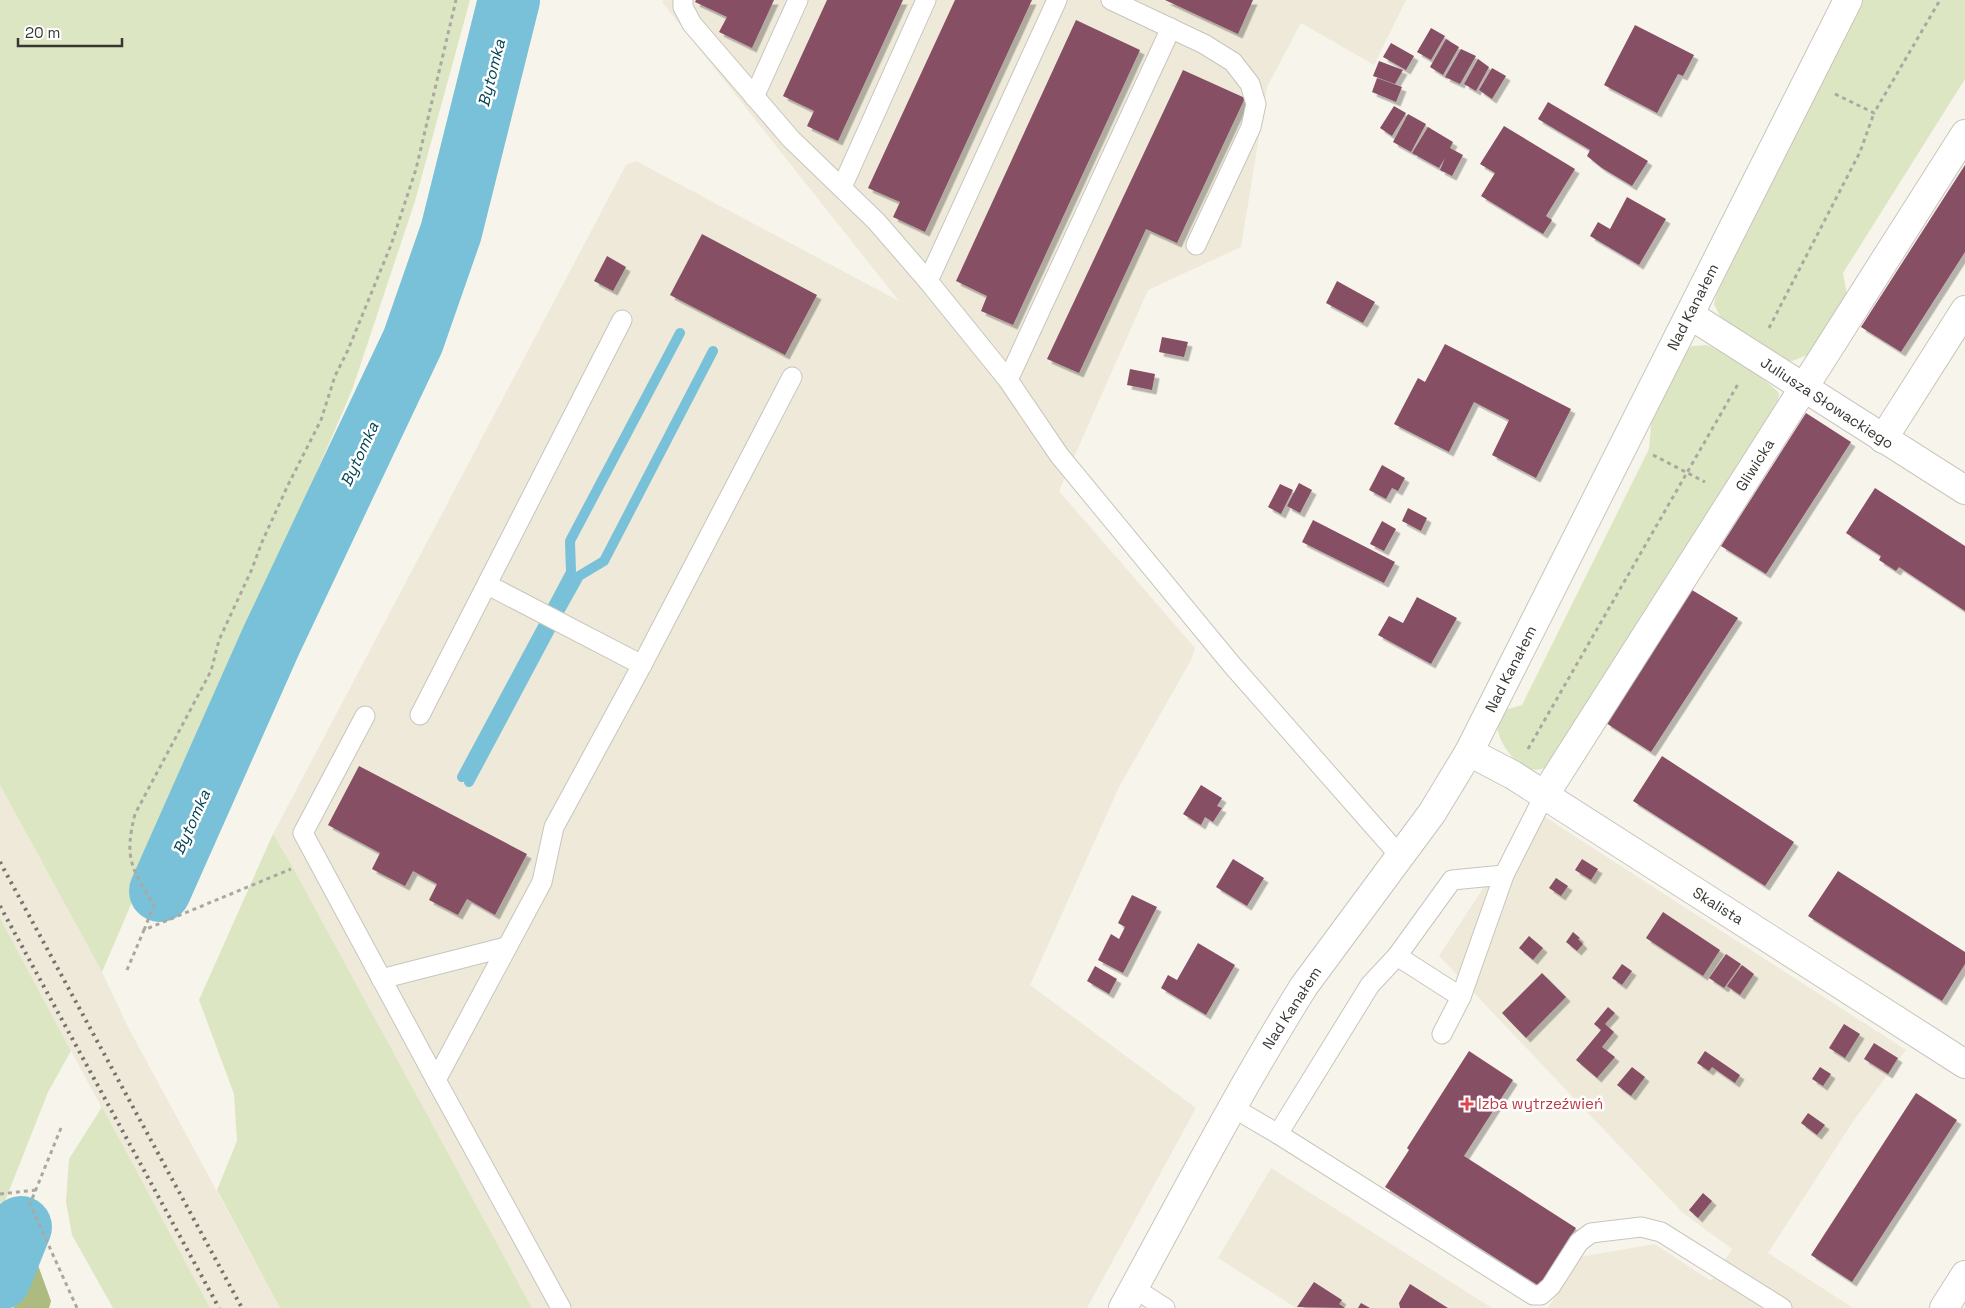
<svg xmlns="http://www.w3.org/2000/svg" width="1965" height="1308" font-family="'Space Grotesk',sans-serif">
<style>
.built{fill:#eee9d9}
.green{fill:#dde6c2}
.forest{fill:#adba80}
.lines{fill:none;stroke-linecap:round;stroke-linejoin:round}
.stream{stroke:#79c1d8;stroke-width:10}
.river{stroke:#79c1d8;stroke-width:62}
.building{fill:#864f64;filter:url(#shadow)}
.service-casing{stroke:#c7c5bc;stroke-width:21}
.minor-casing{stroke:#c7c5bc;stroke-width:30}
.secondary-casing{stroke:#c7c5bc;stroke-width:30}
.path{stroke:#aaa8a1;stroke-width:3;stroke-dasharray:4 4;stroke-linecap:butt}
.service{stroke:#fff;stroke-width:19}
.minor{stroke:#fff;stroke-width:28}
.secondary{stroke:#fff;stroke-width:28}
.rail{stroke:#74736d;stroke-width:4;stroke-dasharray:2.5 5;stroke-linecap:butt}
.health-dot{fill:#e0444e;stroke:#fff;stroke-width:2}
.labels{text-anchor:middle;stroke-width:5;stroke-linejoin:round;paint-order:stroke}
.street-label{font-size:15px;fill:#383733;stroke:#fff}
.health-label{font-size:15px;fill:#be3a42;stroke:#fff;text-anchor:start}
.water-label{font-size:16px;font-style:italic;fill:#045;stroke:#fff}
</style>
<defs>
<filter id="shadow"><feDropShadow dx="4.5" dy="4.5" stdDeviation="0" flood-color="#0004"/></filter>
</defs>
<rect width="100%" height="100%" fill="#f7f4eb"/>
<g class="built">
<path d="M664 0H1406L1374 65 1301 23 1267 87 1241 247 1148 290 1059 491 1195 648 1191 660 1119 787 1030 985 1196 1108 1087 1308H532L273 834 626 165 636 161 899 301 662 2Z"/>
<path d="M0 785 102 972 128 1027 280 1308H210L71 1051 0 918Z"/>
<path d="M1534 810 1906 1050 1854 1120 1768 1253 1853 1308H1548L1579 1257 1655 1244 1711 1281 1732 1249 1683 1213 1439 956Z"/>
<path d="M1271 1168 1492 1308H1296L1218 1258Z"/>
</g>
<g class="green">
<path d="M0 0H470L415 201 352 390 102 972 0 785Z"/>
<path d="M1859 0H1965V79L1843 273 1848 301 1820 343 1807 355 1792 361 1782 360 1730 327 1720 316 1714 304 1719 283Z"/>
<path d="M1706 345C1730 354 1761 375 1779 393L1778 401 1774 412 1547 767C1525 779 1499 748 1497 726 1497 722 1499 716 1501 711L1522 705 1649 449 1653 403 1677 358 1692 346Z"/>
<path d="M273 834 293 868 532 1308H280L217 1190 237 1141 234 1094 199 1000Z"/>
<path d="M0 918 71 1051 48 1092 0 1214Z"/>
<path d="M102 1107 210 1308H113L72 1235 66 1202 69 1159Z"/>
</g>
<path class="forest" d="M35 1257 51 1301 49 1308H13Z"/>
<g class="lines">
<g class="stream">
<path d="M553 606 571 572 570 541 680 333"/>
<path d="M560 610 579 576 604 561 713 351"/>
<path d="M462 777 543 626"/>
<path d="M469 782 550 630"/>
</g>
<g class="river">
<path d="M160 891 271 641 413 341 451 232 509 0"/>
<path d="M0 1279 21 1227"/>
</g>
</g>
<g class="building">
<path d="M696 0H774L752 48 719 32 727 17 695 2Z"/>
<path d="M827 0H903L838 141 807 126 814 111 783 96Z"/>
<path d="M955 0H1032L925 232 893 217 900 202 868 188Z"/>
<path d="M1165 0H1253L1238 34Z"/>
<path d="M1076 20 1140 50 1013 325 981 311 987 296 956 281Z"/>
<path d="M1635 25 1694 55 1683 76 1678 74 1657 113 1604 85Z"/>
<path d="M1431 28 1445 36 1431 60 1417 52Z"/>
<path d="M1446 39 1459 47 1443 75 1430 67Z"/>
<path d="M1391 43 1414 56 1406 70 1383 57Z"/>
<path d="M1461 49 1476 56 1460 84 1445 77Z"/>
<path d="M1478 59 1489 67 1476 91 1464 84Z"/>
<path d="M1379 61 1403 70 1395 84 1373 76Z"/>
<path d="M1492 68 1506 76 1492 99 1479 90Z"/>
<path d="M1183 70 1245 98 1177 243 1146 229 1079 373 1047 359Z"/>
<path d="M1377 78 1402 87 1396 102 1372 92Z"/>
<path d="M1548 102 1648 161 1632 186 1602 168 1587 156 1590 150 1538 119Z"/>
<path d="M1394 106 1406 113 1392 136 1380 128Z"/>
<path d="M1408 114 1426 124 1411 152 1393 142Z"/>
<path d="M1504 126 1575 169 1546 216 1552 220 1543 234 1481 196 1495 173 1480 164Z"/>
<path d="M1428 127 1453 142 1450 148 1463 155 1452 176 1440 170 1445 158 1439 168 1412 153Z"/>
<path d="M1965 165V252L1901 352 1861 327Z"/>
<path d="M1627 197 1666 219 1639 265 1590 236 1598 222 1610 229Z"/>
<path d="M702 234 817 295 785 355 670 295Z"/>
<path d="M607 256 626 267 613 291 594 281Z"/>
<path d="M1337 281 1375 302 1363 323 1326 303Z"/>
<path d="M1162 337 1188 342 1184 357 1159 352Z"/>
<path d="M1445 344 1571 409 1536 478 1492 455 1509 420 1474 402 1449 452 1394 424 1418 378 1425 382Z"/>
<path d="M1130 369 1155 374 1152 390 1127 385Z"/>
<path d="M1806 413 1851 442 1766 574 1721 546Z"/>
<path d="M1382 465 1405 478 1398 491 1392 488 1386 499 1369 490Z"/>
<path d="M1299 483 1312 490 1300 513 1287 506Z"/>
<path d="M1280 484 1293 490 1281 514 1268 507Z"/>
<path d="M1875 488 1965 546V611L1899 567 1896 571 1879 560 1881 556 1846 533Z"/>
<path d="M1408 508 1427 518 1421 531 1402 521Z"/>
<path d="M1313 520 1395 562 1384 583 1302 542Z"/>
<path d="M1382 521 1396 529 1384 551 1370 544Z"/>
<path d="M1692 590 1738 618 1651 752 1606 723Z"/>
<path d="M1417 597 1457 618 1431 664 1378 635 1389 616 1403 623Z"/>
<path d="M1662 756 1794 842 1765 886 1633 801Z"/>
<path d="M359 766 527 854 495 915 467 899 458 915 429 900 437 884 413 871 405 886 372 869 380 853 328 825Z"/>
<path d="M1201 785 1222 798 1217 806 1222 808 1213 822 1205 817 1201 825 1183 814Z"/>
<path d="M1233 859 1264 878 1247 906 1216 887Z"/>
<path d="M1582 859 1598 869 1591 880 1575 870Z"/>
<path d="M1838 871 1965 952V964L1942 1001 1808 916Z"/>
<path d="M1556 878 1568 886 1561 896 1549 888Z"/>
<path d="M1132 895 1157 907 1123 973 1098 960 1111 934 1119 939 1125 927 1118 923Z"/>
<path d="M1663 912 1720 950 1703 976 1646 938Z"/>
<path d="M1573 932 1580 938 1578 939 1583 944 1577 951 1566 942Z"/>
<path d="M1529 936 1543 948 1533 960 1519 948Z"/>
<path d="M1198 943 1235 965 1206 1015 1161 988 1168 975 1177 980Z"/>
<path d="M1726 954 1741 964 1724 988 1709 978Z"/>
<path d="M1622 964 1632 971 1622 985 1612 978Z"/>
<path d="M1742 965 1754 974 1740 995 1727 986Z"/>
<path d="M1095 966 1117 979 1109 994 1087 981Z"/>
<path d="M1542 973 1566 997 1526 1038 1502 1013Z"/>
<path d="M1608 1007 1615 1013 1605 1024 1614 1032 1602 1047 1615 1057 1597 1078 1576 1060 1601 1030 1594 1024Z"/>
<path d="M1844 1024 1860 1034 1845 1058 1829 1048Z"/>
<path d="M1874 1043 1898 1058 1888 1074 1864 1059Z"/>
<path d="M1469 1051 1513 1080 1464 1156 1576 1228 1539 1286 1385 1187 1409 1150 1407 1148Z"/>
<path d="M1705 1051 1740 1075 1735 1083 1712 1067 1709 1071 1697 1063Z"/>
<path d="M1632 1067 1645 1077 1631 1096 1617 1085Z"/>
<path d="M1820 1067 1831 1074 1823 1086 1812 1079Z"/>
<path d="M1916 1093 1957 1120 1852 1282 1811 1255Z"/>
<path d="M1808 1113 1825 1125 1817 1135 1801 1123Z"/>
<path d="M1703 1193 1712 1201 1698 1218 1689 1210Z"/>
<path d="M1314 1282 1342 1300 1339 1304 1345 1308 1297 1307Z"/>
<path d="M1410 1284 1448 1308H1400L1399 1303Z"/>
<path d="M1361 1303 1370 1308H1358Z"/>
</g>
<g class="lines">
<g class="service-casing">
<g id="service">
<path d="M683 0V7L692 24 791 139 876 221 928 281 1008 380 1059 455 1232 665 1400 856"/>
<path d="M1111 0 1204 44 1233 62 1250 84 1256 104 1251 127 1196 245"/>
<path d="M754 97 798 0"/>
<path d="M842 187 926 0"/>
<path d="M928 281 1057 0"/>
<path d="M1008 380 1171 28"/>
<path d="M488 585 642 665"/>
<path d="M420 715 622 320"/>
<path d="M365 716 303 833 436 1080"/>
<path d="M381 979 506 947"/>
<path d="M1461 997 1397 956 1452 880 1504 875"/>
<path d="M1442 1034 1461 997 1504 875 1544 796"/>
<path d="M1232 1107 1278 1134 1533 1295H1541L1551 1286 1579 1242 1591 1233 1641 1227 1661 1232 1782 1308"/>
<path d="M1278 1134 1370 985 1397 956"/>
<path d="M1134 1288 1165 1308"/>
<path d="M561 1308 436 1080 542 882 554 827 642 665 792 377"/>
</g>
</g>
<g class="minor-casing">
<g id="minor">
<path d="M1690 315 1965 490"/>
<path d="M1883 439 1965 310"/>
<path d="M1469 752 1513 775 1965 1064"/>
<path d="M1544 796 1965 134"/>
<path d="M1123 1308C1182 1200 1239 1090 1304 986L1432 813 1469 752 1848 0"/>
</g>
</g>
<g class="secondary-casing">
<path id="secondary" d="M1944 1308 1965 1275"/>
</g>
<g class="path">
<path d="M1835 94 1874 113 1940 0"/>
<path d="M1769 328 1860 152 1874 113"/>
<path d="M1653 455 1705 482"/>
<path d="M1528 749 1738 384"/>
<path d="M144 930 154 905C131 868 124 858 135 814L211 671 219 640 252 569 262 542 288 485 321 420 335 376 348 350 391 245 416 169 456 0"/>
<path d="M127 970 144 930 291 869"/>
<path d="M61 1128 30 1204 77 1308"/>
<path d="M0 1194 36 1190"/>
</g>
<use href="#service" class="service"/>
<use href="#minor" class="minor"/>
<use href="#secondary" class="secondary"/>
<g class="rail">
<path d="M0 862 242 1308"/>
<path d="M0 906 219 1308"/>
</g>
</g>
<path class="health-dot" d="M1464.5 1096.5h5v5h5v5h-5v5h-5v-5h-5v-5h5z"/>
<g class="labels">
<g class="street-label">
<text transform="translate(1693 307) rotate(-63)" y="5">Nad Kanałem</text>
<text transform="translate(1827 403) rotate(33)" y="5">Juliusza Słowackiego</text>
<text transform="translate(1755 465) rotate(-58)" y="5">Gliwicka</text>
<text transform="translate(1511 669) rotate(-63)" y="5">Nad Kanałem</text>
<text transform="translate(1718 906) rotate(32)" y="5">Skalista</text>
<text transform="translate(1292 1008) rotate(-57)" y="5">Nad Kanałem</text>
</g>
<g class="health-label">
<text x="1478" y="1109">Izba wytrzeźwień</text>
</g>
<g class="water-label">
<text transform="translate(491 73) rotate(-76)" y="6">Bytomka</text>
<text transform="translate(359 454) rotate(-65)" y="6">Bytomka</text>
<text transform="translate(191 822) rotate(-66)" y="6">Bytomka</text>
</g>
</g>
<path d="M18 38v8h104v-8" fill="none" stroke="#383733" stroke-width="2.5"/>
<text x="25" y="38" font-size="15" fill="#383733" stroke="#ffffff" stroke-width="4" paint-order="stroke">20 m</text>
</svg>
